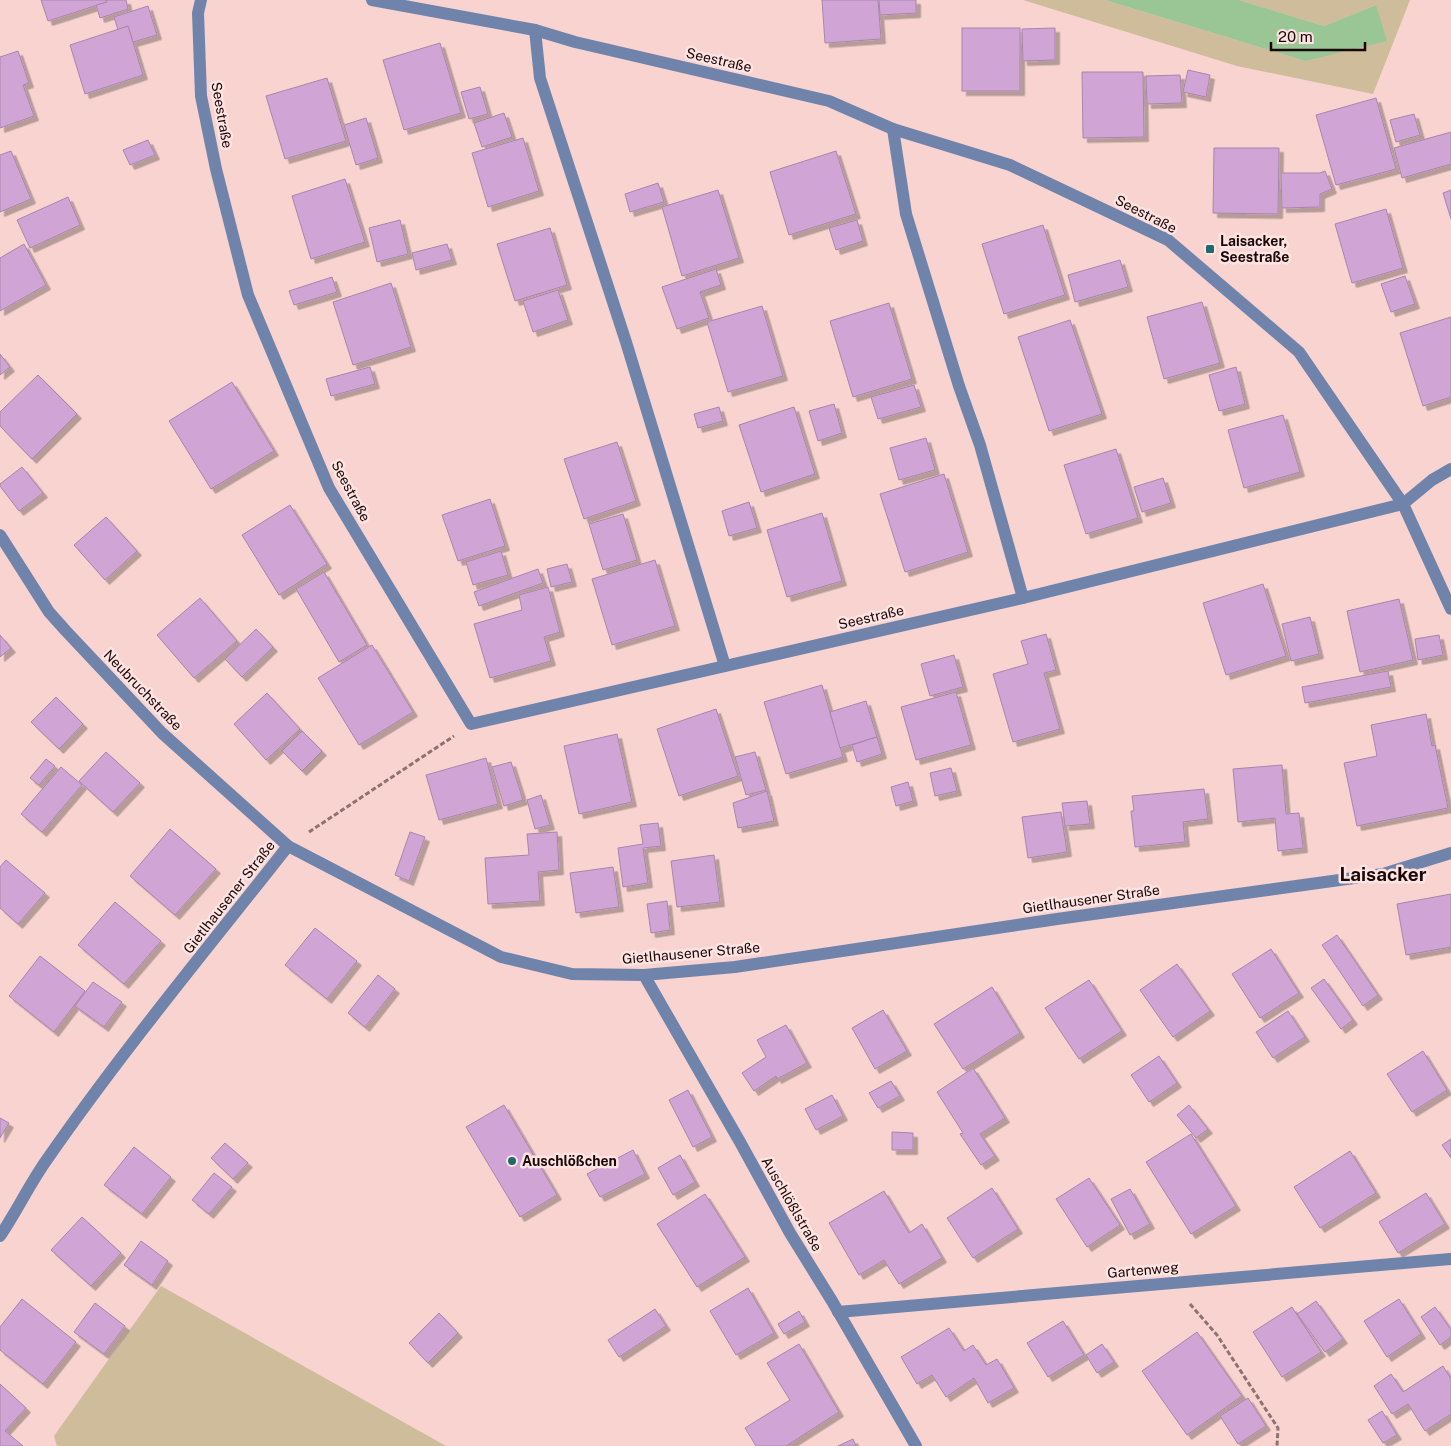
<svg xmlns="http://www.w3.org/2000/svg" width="1451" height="1446" font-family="'Public Sans',sans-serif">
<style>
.green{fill:#cebc9a}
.water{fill:#9ac696}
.building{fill:#d0a5d5;stroke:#a885ac;filter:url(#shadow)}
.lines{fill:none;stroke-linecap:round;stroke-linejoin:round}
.path{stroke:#8f7270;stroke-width:3;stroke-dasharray:5 2.5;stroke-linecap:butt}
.minor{stroke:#7084ab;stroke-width:12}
.poi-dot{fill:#1d696f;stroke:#fde3e2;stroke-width:2}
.labels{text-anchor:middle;stroke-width:5;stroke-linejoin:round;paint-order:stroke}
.street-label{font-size:14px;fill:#1b0707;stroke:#fde3e2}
.poi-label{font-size:14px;font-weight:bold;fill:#1b0707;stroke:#fde3e2;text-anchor:start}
.district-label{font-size:19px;font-weight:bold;fill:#1b0707;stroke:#fde3e2}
</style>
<defs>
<filter id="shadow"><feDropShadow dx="4.5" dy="4.5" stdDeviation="0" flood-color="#0004"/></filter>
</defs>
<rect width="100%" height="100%" fill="#f8d3d0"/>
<g class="green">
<path d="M1023 0H1105L1305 61 1376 5 1324 26 1239 0H1410L1373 94 1237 66Z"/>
<path d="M161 1286 446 1446H57L54 1436Z"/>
</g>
<path class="water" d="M1105 0H1239L1324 26 1376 5 1387 41 1305 61Z"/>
<g class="building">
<path d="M41 0H106L107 2 48 21Z"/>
<path d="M106 0H126L128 9 100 18 96 5 107 2Z"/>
<path d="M822 0H878L881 39 825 43Z"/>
<path d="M879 0H916V13L880 15Z"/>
<path d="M148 6 157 35 133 42 128 26 118 30 114 17Z"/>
<path d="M128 26 143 75 85 94 70 45Z"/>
<rect x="962" y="28" width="58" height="63"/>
<path d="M1055 28V60L1023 61 1022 29Z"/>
<path d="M440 43 461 113 404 130 383 60Z"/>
<path d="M18 51 29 83 23 85 34 116 0 128V57Z"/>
<path d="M1188 70 1210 75 1206 97 1183 92Z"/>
<path d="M1082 72H1143L1144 137 1083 138Z"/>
<path d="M1180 75 1182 103 1147 104 1146 76Z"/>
<path d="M327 78 346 141 285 159 266 96Z"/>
<path d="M480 87 488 114 469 119 461 92Z"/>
<path d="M1376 98 1396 169 1336 185 1316 115Z"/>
<path d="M504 113 512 137 482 147 474 123Z"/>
<path d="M1414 114 1420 135 1396 142 1390 120Z"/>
<path d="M366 118 378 158 356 165 344 125Z"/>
<path d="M1451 132V164L1402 178 1394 148Z"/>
<path d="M523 138 539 191 488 207 472 153Z"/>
<path d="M148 140 155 155 130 165 123 150Z"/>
<path d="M1214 148H1279L1278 214 1213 213Z"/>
<path d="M11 151 31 199 0 212V155Z"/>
<path d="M836 151 856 214 789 235 770 172Z"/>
<path d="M1325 171 1332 189 1320 194V207L1282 208 1281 173H1320Z"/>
<path d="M345 179 365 242 311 259 292 196Z"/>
<path d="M658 183 664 202 630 212 625 194Z"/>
<path d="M718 190 739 258 682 276 662 207Z"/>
<path d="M1451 190V219L1443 193Z"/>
<path d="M68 197 80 225 30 248 17 220Z"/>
<path d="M1386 209 1403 268 1352 283 1335 224Z"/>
<path d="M400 220 408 254 377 262 369 228Z"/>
<path d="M857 220 863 241 836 250 829 228Z"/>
<path d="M1043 225 1065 295 1004 314 982 244Z"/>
<path d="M550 228 567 285 515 301 497 244Z"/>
<path d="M24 244 46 285 0 311V258Z"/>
<path d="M447 244 452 260 416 270 412 253Z"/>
<path d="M1120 260 1128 287 1075 302 1068 275Z"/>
<path d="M716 269 721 285 700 292 709 318 677 329 662 287Z"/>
<path d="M1405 276 1415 304 1391 312 1381 284Z"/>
<path d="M332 277 337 292 294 305 289 291Z"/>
<path d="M391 283 411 347 353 365 333 302Z"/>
<path d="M558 290 568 320 533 332 523 301Z"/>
<path d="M1202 302 1220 363 1164 379 1147 317Z"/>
<path d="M889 303 912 379 853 397 830 321Z"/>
<path d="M762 306 783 376 728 392 707 322Z"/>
<path d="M1451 317V397L1423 406 1400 333Z"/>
<path d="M1070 320 1102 414 1049 431 1018 337Z"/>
<path d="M0 354 10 367 0 375Z"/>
<path d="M370 367 375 384 331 396 326 379Z"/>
<path d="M1236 367 1245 404 1219 411 1209 375Z"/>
<path d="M38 375 77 414 32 459 0 426V412Z"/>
<path d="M232 382 274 451 211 489 169 421Z"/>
<path d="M914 385 921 407 878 419 871 397Z"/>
<path d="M834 404 842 433 818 441 809 411Z"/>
<path d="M719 407 723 421 698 428 694 414Z"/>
<path d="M794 407 815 474 761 492 739 425Z"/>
<path d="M1283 415 1300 472 1244 488 1228 430Z"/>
<path d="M926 438 935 470 899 480 890 448Z"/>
<path d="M617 442 636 501 584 519 564 459Z"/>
<path d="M1116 449 1138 518 1086 534 1064 465Z"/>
<path d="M22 467 43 493 19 511 0 486V484Z"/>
<path d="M944 474 968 552 905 572 880 494Z"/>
<path d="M1163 478 1171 503 1142 512 1134 487Z"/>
<path d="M490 499 505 546 458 561 442 515Z"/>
<path d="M749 502 757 528 729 536 722 511Z"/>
<path d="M290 505 327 564 279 595 242 535Z"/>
<path d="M822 513 842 581 787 597 767 530Z"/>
<path d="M623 514 637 560 603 570 589 524Z"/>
<path d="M106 517 137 551 105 580 74 545Z"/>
<path d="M501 551 508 575 473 585 466 562Z"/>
<path d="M655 560 675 626 612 645 592 579Z"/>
<path d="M567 564 572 582 551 587 547 569Z"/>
<path d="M538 569 543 583 479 606 474 592Z"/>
<path d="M324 572 367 645 339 662 296 589Z"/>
<path d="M1263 584 1286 656 1226 675 1203 603Z"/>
<path d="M548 587 560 632 544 637 551 661 490 678 474 624 522 610 519 595Z"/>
<path d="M200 598 237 641 194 678 157 635Z"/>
<path d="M1399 599 1413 660 1360 672 1347 611Z"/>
<path d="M1310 617 1319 654 1291 661 1282 624Z"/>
<path d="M256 629 273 647 242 677 225 659Z"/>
<path d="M1046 634 1056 670 1044 673 1060 729 1013 742 993 674 1028 664 1021 641Z"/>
<path d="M0 635 11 648 0 657Z"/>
<path d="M1439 635 1443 655 1418 660 1415 639Z"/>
<path d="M372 645 413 712 359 745 318 678Z"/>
<path d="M954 655 963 687 930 696 921 664Z"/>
<path d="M1388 671 1391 687 1305 703 1302 687Z"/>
<path d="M822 685 843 757 786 774 764 702Z"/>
<path d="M956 692 971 745 916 760 901 707Z"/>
<path d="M267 693 300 729 266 760 234 724Z"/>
<path d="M56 697 83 724 59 749 31 722Z"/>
<path d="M866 701 877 737 840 748 830 712Z"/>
<path d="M716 709 738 776 679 796 657 729Z"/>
<path d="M1426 714 1432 746 1435 745 1448 808 1357 826 1344 763 1377 756 1371 725Z"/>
<path d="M302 731 322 751 302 771 282 751Z"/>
<path d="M617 734 632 802 579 814 564 746Z"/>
<path d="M877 737 882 754 857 762 852 745Z"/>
<path d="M106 752 140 783 113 812 79 781Z"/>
<path d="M755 752 766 790 746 795 735 757Z"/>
<path d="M486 758 498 804 439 820 426 775Z"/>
<path d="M46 759 55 766 39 785 30 778Z"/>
<path d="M511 762 523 800 504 806 492 767Z"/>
<path d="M1282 765 1286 814 1299 813 1303 848 1278 851 1275 818 1238 822 1233 769Z"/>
<path d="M61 767 82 785 42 832 21 814Z"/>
<path d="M951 768 957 791 935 796 930 773Z"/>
<path d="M908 782 913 801 896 806 891 787Z"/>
<path d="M1204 789 1208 819 1183 822 1185 842 1135 847 1131 811H1134L1132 796Z"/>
<path d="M767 791 774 821 738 828 733 803Z"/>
<path d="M541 795 550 825 535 829 527 800Z"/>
<path d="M1087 801 1090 824 1065 826 1062 803Z"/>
<path d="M1061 812 1067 852 1028 858 1022 817Z"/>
<path d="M658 823 661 846 643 848 648 883 623 887 618 848 643 844 640 825Z"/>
<path d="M170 829 216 869 175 915 130 876Z"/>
<path d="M410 832 425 837 409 881 395 875Z"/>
<path d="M557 832 559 870 538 872 540 901 488 904 485 858 529 855 527 834Z"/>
<path d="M714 855 720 902 677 907 671 861Z"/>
<path d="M6 860 45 893 18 924 0 908V867Z"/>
<path d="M613 867 619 907 576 913 570 873Z"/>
<path d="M1451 894V947L1406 955 1397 904Z"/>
<path d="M667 901 670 930 651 933 647 904Z"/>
<path d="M115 902 161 941 124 984 78 945Z"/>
<path d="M315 928 357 961 327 999 285 965Z"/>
<path d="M1337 935 1378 995 1363 1006 1322 945Z"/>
<path d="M1271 949 1299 993 1260 1018 1232 974Z"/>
<path d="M40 956 85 991 54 1032 9 996Z"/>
<path d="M1177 964 1210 1011 1173 1037 1140 990Z"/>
<path d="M378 975 395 989 365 1027 348 1013Z"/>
<path d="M1324 979 1353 1020 1341 1029 1311 988Z"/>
<path d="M1089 980 1122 1031 1079 1059 1045 1008Z"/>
<path d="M93 982 122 1002 104 1027 75 1006Z"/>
<path d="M992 987 1020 1033 963 1069 934 1024Z"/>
<path d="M883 1010 907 1051 875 1069 852 1028Z"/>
<path d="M1288 1011 1305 1037 1273 1058 1256 1032Z"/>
<path d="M786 1025 807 1063 777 1079 776 1076 754 1091 742 1073 766 1057 757 1040Z"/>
<path d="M1423 1051 1447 1090 1412 1112 1387 1074Z"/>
<path d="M1159 1056 1177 1083 1149 1102 1131 1075Z"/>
<path d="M973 1068 1005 1118 980 1134 995 1156 981 1165 960 1134 963 1133 937 1092Z"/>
<path d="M891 1081 900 1096 878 1108 869 1093Z"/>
<path d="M688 1090 712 1137 693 1147 669 1100Z"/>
<path d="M832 1095 843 1116 816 1130 805 1109Z"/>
<path d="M504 1105 557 1195 520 1217 466 1127Z"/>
<path d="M1189 1105 1208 1129 1196 1138 1177 1115Z"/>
<path d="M0 1118 9 1123 0 1138Z"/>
<path d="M892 1132 913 1133V1150H892Z"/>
<path d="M1191 1134 1236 1206 1191 1234 1146 1162Z"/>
<path d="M1451 1139V1158L1442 1145Z"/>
<path d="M225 1143 248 1163 233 1179 211 1158Z"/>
<path d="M134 1147 171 1177 142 1214 104 1185Z"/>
<path d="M633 1150 645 1174 600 1197 587 1174Z"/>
<path d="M1350 1151 1376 1193 1320 1228 1294 1187Z"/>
<path d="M680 1155 695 1182 673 1195 658 1168Z"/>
<path d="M214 1173 232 1187 209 1214 192 1200Z"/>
<path d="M1089 1178 1120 1225 1087 1247 1056 1199Z"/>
<path d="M992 1188 1018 1229 973 1258 947 1218Z"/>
<path d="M1130 1189 1150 1224 1130 1235 1111 1199Z"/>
<path d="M884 1191 909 1233 922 1224 942 1258 899 1284 884 1260 859 1275 829 1223Z"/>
<path d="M1426 1193 1445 1224 1398 1253 1379 1222Z"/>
<path d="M705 1194 745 1257 697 1287 657 1224Z"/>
<path d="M82 1217 121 1253 91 1286 51 1250Z"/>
<path d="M141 1241 168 1261 152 1285 124 1265Z"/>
<path d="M748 1288 774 1333 736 1355 710 1311Z"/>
<path d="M22 1299 76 1342 43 1384 0 1350V1327Z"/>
<path d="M1399 1299 1421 1334 1387 1357 1364 1321Z"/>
<path d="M1316 1301 1343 1339 1325 1352 1297 1314Z"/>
<path d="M95 1303 125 1326 104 1354 74 1332Z"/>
<path d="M1292 1307 1321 1352 1282 1377 1253 1332Z"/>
<path d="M1435 1307 1451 1330V1337L1440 1345 1421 1317Z"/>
<path d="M655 1309 666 1326 619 1357 608 1340Z"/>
<path d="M799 1311 805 1322 784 1334 778 1324Z"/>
<path d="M439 1313 458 1333 428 1363 409 1343Z"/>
<path d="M1063 1321 1084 1355 1048 1377 1027 1343Z"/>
<path d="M949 1328 964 1351 973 1345 986 1365 997 1359 1014 1388 988 1403 974 1378 946 1397 932 1375 917 1384 901 1357Z"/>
<path d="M1197 1332 1242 1396 1187 1435 1142 1371Z"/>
<path d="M799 1344 839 1412 786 1446H756L745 1428 790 1400 767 1363Z"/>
<path d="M1102 1344 1114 1362 1097 1373 1086 1355Z"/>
<path d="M1443 1366 1451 1379V1414L1425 1431 1408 1404 1392 1414 1374 1386 1391 1374 1403 1392Z"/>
<path d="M0 1384 26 1408 5 1431 23 1446H0Z"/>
<path d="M1248 1398 1266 1426 1238 1444 1220 1416Z"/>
<path d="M1382 1411 1397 1435 1383 1443 1368 1420Z"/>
<path d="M853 1439 856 1446H838Z"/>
</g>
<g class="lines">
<g class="path">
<path d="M309 832 454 736"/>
<path d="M1190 1304 1217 1335 1278 1428 1277 1446"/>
</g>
<g class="minor">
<path d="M201 0 198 13 201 96 216 169 248 295 329 488 471 724 1023 598 1403 504 1432 480 1451 469"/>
<path d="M372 0 535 30 575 42 829 101 893 129 1010 165 1168 240 1299 352 1403 504 1451 609"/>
<path d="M535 30 540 78 626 342 725 666"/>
<path d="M893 129 906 214 959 386 980 445 1023 598"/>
<path d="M0 535 49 612 66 631 162 733 288 846 501 957 572 974 644 975 735 967 1057 919 1383 874 1451 853"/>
<path d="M644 975 740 1142 790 1233 832 1301 916 1446"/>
<path d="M0 1236C17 1211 30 1183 48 1158 123 1050 207 949 288 846"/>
<path d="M838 1312 1450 1259"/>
</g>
</g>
<g class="poi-dot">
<rect x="1205" y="244" width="10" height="10" rx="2.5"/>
<circle cx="512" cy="1161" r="5"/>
</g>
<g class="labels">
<g class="street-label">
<text transform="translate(719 60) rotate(13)" y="5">Seestraße</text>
<text transform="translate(222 115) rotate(80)" y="5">Seestraße</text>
<text transform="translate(1146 214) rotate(27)" y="5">Seestraße</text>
<text transform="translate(351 491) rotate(62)" y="5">Seestraße</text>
<text transform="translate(871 617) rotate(-13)" y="5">Seestraße</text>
<text transform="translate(143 690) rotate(46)" y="5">Neubruchstraße</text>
<text transform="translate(229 897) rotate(-52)" y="5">Gietlhausener Straße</text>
<text transform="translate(1091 899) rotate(-8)" y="5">Gietlhausener Straße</text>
<text transform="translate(691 953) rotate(-5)" y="5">Gietlhausener Straße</text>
<text transform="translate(792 1204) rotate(60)" y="5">Auschlößlstraße</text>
<text transform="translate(1143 1270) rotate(-5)" y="5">Gartenweg</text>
</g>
<g class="poi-label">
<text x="1220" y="246">Laisacker,<tspan x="1220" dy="16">Seestraße</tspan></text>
<text x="522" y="1166">Auschlößchen</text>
</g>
<g class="district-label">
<text x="1383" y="881">Laisacker</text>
</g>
</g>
<path d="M1271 42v8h94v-8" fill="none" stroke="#1b0707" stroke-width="2.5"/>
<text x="1278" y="42" font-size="15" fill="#1b0707" stroke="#fde3e2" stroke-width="4" paint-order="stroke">20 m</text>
</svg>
